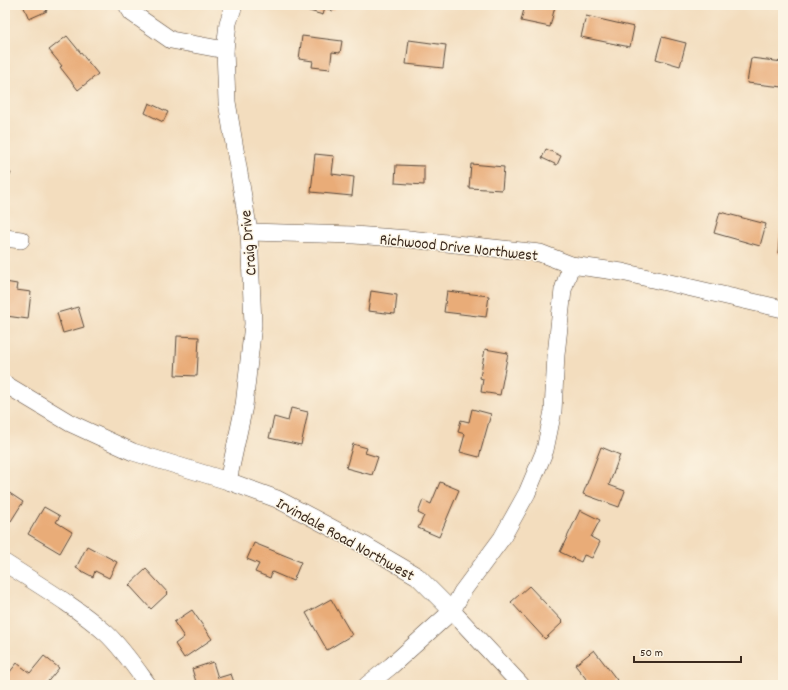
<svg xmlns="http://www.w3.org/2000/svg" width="788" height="690" font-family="Dekko,sans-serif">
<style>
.building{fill:#e9ac78}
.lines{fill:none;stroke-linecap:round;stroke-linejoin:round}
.minor-casing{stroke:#574536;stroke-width:18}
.minor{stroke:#fff;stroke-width:17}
.labels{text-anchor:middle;stroke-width:3;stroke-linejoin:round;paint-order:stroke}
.street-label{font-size:16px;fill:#3b2a1e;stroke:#fcf5e5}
</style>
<rect width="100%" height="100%" fill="#fcf5e5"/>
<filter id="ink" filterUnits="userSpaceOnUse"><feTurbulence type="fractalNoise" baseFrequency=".025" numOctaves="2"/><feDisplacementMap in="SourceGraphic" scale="8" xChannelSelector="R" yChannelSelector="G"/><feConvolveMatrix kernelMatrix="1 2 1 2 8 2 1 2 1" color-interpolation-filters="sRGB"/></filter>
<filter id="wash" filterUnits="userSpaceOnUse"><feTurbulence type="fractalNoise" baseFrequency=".012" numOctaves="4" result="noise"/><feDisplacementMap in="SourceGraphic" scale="16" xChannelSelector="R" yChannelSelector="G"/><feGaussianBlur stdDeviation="0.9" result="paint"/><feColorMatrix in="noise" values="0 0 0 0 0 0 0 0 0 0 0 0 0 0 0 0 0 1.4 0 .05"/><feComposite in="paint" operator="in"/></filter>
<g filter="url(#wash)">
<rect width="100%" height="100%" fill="#f3ddbe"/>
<g id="blocks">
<g class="building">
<path d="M23 5H44L47 11 29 19Z"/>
<path d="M300 5H335L333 11 325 8 323 15 299 8Z"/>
<path d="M525 5 555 6 550 27 521 21Z"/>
<path d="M586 16 634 27 630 47 581 37Z"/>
<path d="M67 36 98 74 78 90 60 67 62 66 49 50Z"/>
<path d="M302 36 342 41 340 53 332 52 330 69 312 67 313 61 299 59Z"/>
<path d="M662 37 686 43 680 66 656 59Z"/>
<path d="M409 40 446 45 443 68 406 64Z"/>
<path d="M751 58 783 62V87L747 83Z"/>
<path d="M149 103 168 112 163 122 145 113Z"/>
<path d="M546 149 561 156 557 165 542 158Z"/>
<path d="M315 154 334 156 332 174 354 177 352 196 311 192Z"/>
<path d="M471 164 504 167 502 190 469 188Z"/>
<path d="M396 165 424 166V185L395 183Z"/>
<path d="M5 170 11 173 5 186Z"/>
<path d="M720 212 766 224 760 246 714 233Z"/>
<path d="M780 233H783V254L778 253Z"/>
<path d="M5 282 17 284 16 290 31 292 28 319 6 316 7 306H5Z"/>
<path d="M371 291 397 295 395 314 368 311Z"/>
<path d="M447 291 489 296 486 317 444 312Z"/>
<path d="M78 307 84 327 63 333 57 313Z"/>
<path d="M177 336 199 337 197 376 175 375Z"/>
<path d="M485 349 508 353 500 395 481 392 483 379 480 378Z"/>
<path d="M291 408 308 412 301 445 269 438 274 417 288 421Z"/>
<path d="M472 409 491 414 479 457 460 452 465 434 458 432 461 420 469 422Z"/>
<path d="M353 444 367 448 365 453 378 457 372 475 346 468Z"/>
<path d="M601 447 620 455 609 485 625 491 619 507 583 494Z"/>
<path d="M440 482 459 490 439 537 418 528 424 516 418 513 423 500 431 504Z"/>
<path d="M5 490 23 502 11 521 5 517Z"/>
<path d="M44 507 60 516 56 522 72 532 60 553 28 534Z"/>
<path d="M580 510 600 520 591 537 600 542 592 558 584 555 581 562 560 552Z"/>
<path d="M254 543 301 562 293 581 272 572 270 578 255 572 259 564 247 559Z"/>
<path d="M87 546 117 562 109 578 95 571 93 577 76 568Z"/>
<path d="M146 569 168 593 151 609 129 585Z"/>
<path d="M529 586 563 622 545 639 511 602Z"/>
<path d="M331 599 352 635 327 650 306 613Z"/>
<path d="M192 610 212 639 184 658 175 644 184 637 174 622Z"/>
<path d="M594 650 617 680 611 685H591L575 665Z"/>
<path d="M44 656 59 668 45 685H12L5 680V678L17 663 30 673Z"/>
<path d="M213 662 218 678 231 674 235 685H197L192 669Z"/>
</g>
</g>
</g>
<g filter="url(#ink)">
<use href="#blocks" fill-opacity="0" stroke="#574536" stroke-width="1"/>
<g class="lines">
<g class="minor-casing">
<g id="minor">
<path d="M127 5 132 13 171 40 225 50"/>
<path d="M249 232 354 235 409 239 540 253 571 265 622 272 783 309"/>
<path d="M5 238 21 240"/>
<path d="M5 384 70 423 133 452 228 481 277 499 366 546 417 576 452 611 521 685"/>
<path d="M228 481 244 406 253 324 249 232 227 102 225 50 228 23 234 5"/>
<path d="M5 563C39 585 75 606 106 633 122 648 135 667 148 685"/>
<path d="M367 685 391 666 452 611 462 592 502 538 527 493 545 450 553 411 556 355 563 290 571 265"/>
</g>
</g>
<use href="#minor" class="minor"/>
</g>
</g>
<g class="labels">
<g class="street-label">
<text transform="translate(247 243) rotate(-95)" y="6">Craig Drive</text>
<text transform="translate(459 246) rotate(6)" y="6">Richwood Drive Northwest</text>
<text transform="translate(346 538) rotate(29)" y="6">Irvindale Road Northwest</text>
</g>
</g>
<rect width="788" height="690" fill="none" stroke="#fcf5e5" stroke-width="20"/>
<path d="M634 656v6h107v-6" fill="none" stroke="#3b2a1e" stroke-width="2"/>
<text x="640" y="656" font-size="12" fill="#3b2a1e" stroke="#fcf5e5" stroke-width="3" paint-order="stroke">50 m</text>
</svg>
